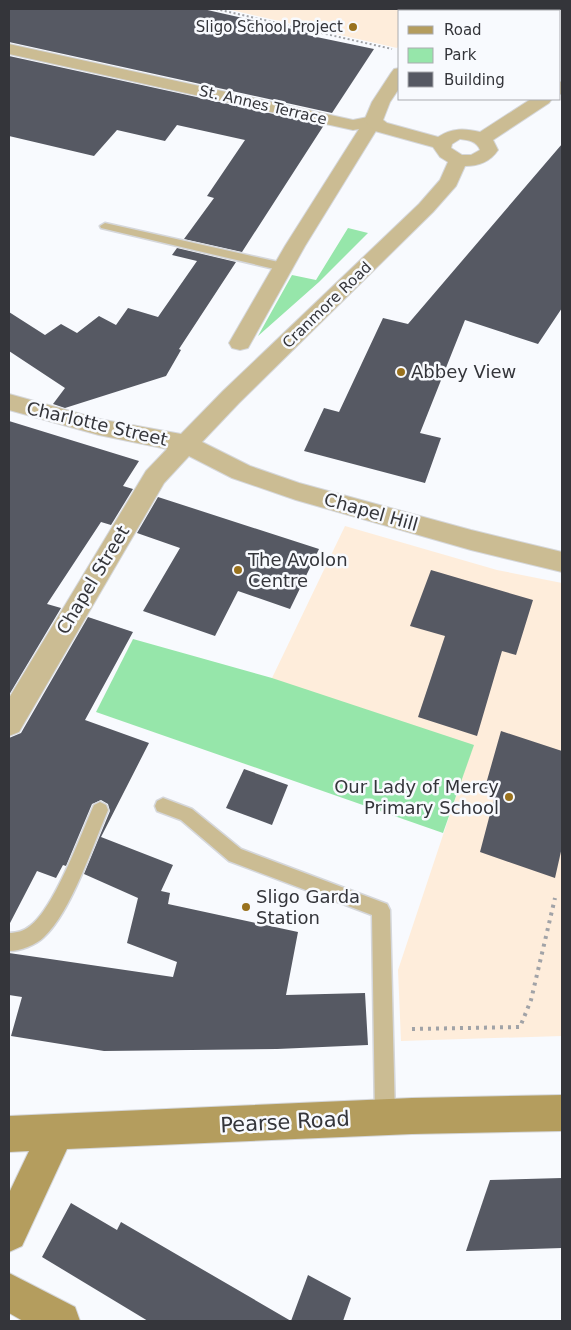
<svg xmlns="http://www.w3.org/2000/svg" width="571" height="1330" font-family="'DejaVu Sans',sans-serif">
<rect width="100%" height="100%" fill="#f8fafe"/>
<!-- education -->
<g fill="#feeddb">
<polygon points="227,9 421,9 419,11 400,11 400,43 397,48"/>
<polygon points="345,526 497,570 562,583 562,1036 401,1041 398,970 468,760 272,678"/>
</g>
<!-- green -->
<g fill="#96e6aa">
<polygon points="348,228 368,233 319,282 258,336 292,275 316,280"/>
<polygon points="133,639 272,678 474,745 443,833 96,712"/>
</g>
<!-- building -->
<g fill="#565963">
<polygon points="9,9 203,9 309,33 307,35 374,49 332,113 9,42"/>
<polygon points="9,56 324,125 242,252 184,239 214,198 207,196 245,140 177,125 165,141 117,130 94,156 9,136"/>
<polygon points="562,144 562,308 538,344 465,320 420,433 441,438 425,483 304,451 324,408 339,412 383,318 408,324"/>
<polygon points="177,248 236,262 179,349 181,350 166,376 65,408 53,404 65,388 9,351 9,312 45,335 61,324 77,333 99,316 116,325 128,308 158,317 197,261 172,255"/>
<polygon points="9,421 139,461 123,486 133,489 111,525 101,522 47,604 61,608 9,695"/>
<polygon points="158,497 319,549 290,609 238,591 215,636 143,611 180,548 137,533"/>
<polygon points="431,570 533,600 516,655 502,651 477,736 418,717 445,636 410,626"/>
<polygon points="88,617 133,632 85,720 149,743 101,837 173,865 161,891 170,893 168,904 298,932 286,995 365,993 368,1045 277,1049 104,1051 11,1036 22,997 9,995 9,953 173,977 177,962 127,943 138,898 84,874 110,811 108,804 101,800 92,804 66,866 63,865 56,878 37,871 9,925 9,738 21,733"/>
<polygon points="501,731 562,751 562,847 555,878 480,852 495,795 484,791"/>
<polygon points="244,769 288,785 272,825 226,808"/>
<polygon points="562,1178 562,1248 466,1251 490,1180"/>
<polygon points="71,1203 117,1230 121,1222 291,1321 308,1275 351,1298 343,1321 148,1321 42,1257"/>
</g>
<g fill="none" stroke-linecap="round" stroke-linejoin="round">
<!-- service casing -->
<g stroke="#d5d7db" stroke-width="3">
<g id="service">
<polygon points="105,223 283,263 289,267 283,271 101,228 100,226"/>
<polygon points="163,798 192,809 241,849 387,904 390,910 395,1117 392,1124 385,1127 378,1124 375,1117 372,915 229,861 181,820 157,811 155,806 157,801"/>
<path d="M100 802 106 805 108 810C93 845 71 912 44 937 36 945 20 951 9 951V933C16 933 24 931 30 926 54 909 81 834 94 805Z"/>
</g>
</g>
<!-- minor casing -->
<g stroke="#d5d7db" stroke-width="2">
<polygon id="minor" points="9,44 353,120 373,116 379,117 382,121 305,246 248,348 240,350 232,348 229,343 285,246 359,129 353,130 9,54"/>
</g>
<!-- tertiary casing -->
<g stroke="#d5d7db" stroke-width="2">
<g id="tertiary">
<polygon points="431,9 447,9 446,11 430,11"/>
<path d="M400 68V87L390 102 383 120 387 123 438 137C452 128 464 128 480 132L531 99H552L549 103 493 140 498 150C490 162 479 166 465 166L456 186 433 212 239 403 202 442 250 466 299 483 471 530 562 552V572L471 550 296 500 232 478 189 456 164 483 19 732 9 736V698L146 471 167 449 99 435 9 410V394L99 419 181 434 223 391 419 204 440 180 448 162 440 157 433 147 375 131 364 121 372 102 391 73 394 69ZM460 139C468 140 477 141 480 150L471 155H462L451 148 452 144Z"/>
<rect x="560" y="82" width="2" height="12"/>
</g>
</g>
<!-- secondary casing -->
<g stroke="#d5d7db" stroke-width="2">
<g id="secondary">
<polygon points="562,1095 562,1131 412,1134 67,1149 22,1246 9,1252 9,1193 29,1151 9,1152 9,1116 412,1098"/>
<polygon points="9,1273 75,1307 80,1321 23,1321 9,1313"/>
</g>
</g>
<!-- path-far1 -->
<polyline stroke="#a1a3a7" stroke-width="2" stroke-dasharray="2 2.5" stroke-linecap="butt" points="216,9 392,49"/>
<!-- path -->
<polyline stroke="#a1a3a7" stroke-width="4" stroke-dasharray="3 5" stroke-linecap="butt" points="412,1029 520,1027 531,1000 555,898"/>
<!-- service -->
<use href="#service" fill="#cbbc93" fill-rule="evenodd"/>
<!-- minor -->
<use href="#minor" fill="#cbbc93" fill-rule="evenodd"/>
<!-- tertiary -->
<use href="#tertiary" fill="#cbbc93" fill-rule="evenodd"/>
<!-- secondary -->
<use href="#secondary" fill="#b49d5e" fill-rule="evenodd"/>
</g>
<!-- markers -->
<g fill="#99721e" stroke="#f8fafe" stroke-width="2">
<circle cx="353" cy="27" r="5"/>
<circle cx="401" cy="372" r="5"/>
<circle cx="238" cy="570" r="5"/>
<circle cx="509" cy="797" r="5"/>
<circle cx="246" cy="907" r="5"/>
</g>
<g text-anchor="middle" stroke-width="5" stroke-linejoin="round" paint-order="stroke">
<!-- far-poi labels -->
<g font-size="15" fill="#34353a" stroke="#f8fafe" text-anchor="end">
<text x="343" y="32">Sligo School Project</text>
</g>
<!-- far-street labels -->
<g font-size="15" fill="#34353a" stroke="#f8fafe">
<text transform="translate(263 105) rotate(13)" y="5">St. Annes Terrace</text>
<text transform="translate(327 305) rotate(-44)" y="5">Cranmore Road</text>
</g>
<!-- poi labels -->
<g font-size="18" fill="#34353a" stroke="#f8fafe" text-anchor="start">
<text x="411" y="378">Abbey View</text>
<text x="248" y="566">The Avolon<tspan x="248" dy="21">Centre</tspan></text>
<text x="499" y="793" text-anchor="end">Our Lady of Mercy<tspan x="499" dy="21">Primary School</tspan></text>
<text x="256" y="903">Sligo Garda<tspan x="256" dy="21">Station</tspan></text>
</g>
<!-- street labels -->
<g font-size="18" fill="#34353a" stroke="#f8fafe">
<text transform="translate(97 424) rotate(13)" y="6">Charlotte Street</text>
<text transform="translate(371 512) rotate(16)" y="6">Chapel Hill</text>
<text transform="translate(93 580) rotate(-59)" y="6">Chapel Street</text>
</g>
<!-- near-street labels -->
<g font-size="21" fill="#34353a" stroke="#f8fafe">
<text transform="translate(285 1122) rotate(-3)" y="7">Pearse Road</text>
</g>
</g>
<!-- border -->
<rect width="571" height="1330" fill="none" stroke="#34353a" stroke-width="20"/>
<!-- legend -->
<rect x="398" y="10" width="162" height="90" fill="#f8fafe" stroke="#aaabb0"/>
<rect x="408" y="26" width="25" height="8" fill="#b49d5e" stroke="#aaabb0"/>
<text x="444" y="35" font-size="15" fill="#34353a">Road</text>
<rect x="408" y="48" width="25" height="15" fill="#96e6aa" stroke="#aaabb0"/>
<text x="444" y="60" font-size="15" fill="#34353a">Park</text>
<rect x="408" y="72" width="25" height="15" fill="#565963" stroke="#aaabb0"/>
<text x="444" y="85" font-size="15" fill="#34353a">Building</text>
</svg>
